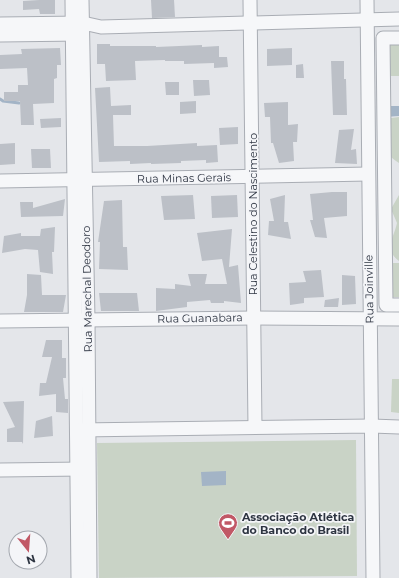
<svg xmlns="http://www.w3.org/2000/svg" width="399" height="578" font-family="Montserrat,sans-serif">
<rect width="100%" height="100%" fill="#e4e6ea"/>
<!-- green -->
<g fill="#c9d3c6">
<rect x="390" y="43" width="9" height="33"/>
<path d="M399 117V163C396 161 393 159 391 157 385 146 388 129 391 118Z"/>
<path d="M399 195V261C383 249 394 238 397 223L391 209Z"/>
<rect x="392" y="263" width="7" height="34"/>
<polygon points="392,379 399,379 399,413 391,412"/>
<polygon points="356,440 357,576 99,578 97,443"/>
</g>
<!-- water -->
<g fill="#a3b4c6">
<polygon points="385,106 399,106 399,116 385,117"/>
<polygon points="226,471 226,485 202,486 201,472"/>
</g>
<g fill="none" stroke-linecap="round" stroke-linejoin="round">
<!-- stream -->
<polyline stroke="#a3b4c6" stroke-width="3" points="0,99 3,101 19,103"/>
</g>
<!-- building -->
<g fill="#bcc0c7">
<polygon points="39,0 55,0 55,14 40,14 39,9 23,10 23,1"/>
<polygon points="151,0 174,0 175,17 152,18"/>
<polygon points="97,44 110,44 110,46 156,46 156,47 202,45 202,47 219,46 219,57 227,57 228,67 214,68 214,63 184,64 184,61 165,61 165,60 135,61 136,80 106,81 105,64 97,64"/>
<polygon points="60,48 61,65 57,65 57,78 54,79 54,103 33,104 34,125 21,125 20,101 4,101 4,92 18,92 18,85 28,85 27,68 0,69 0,55 22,54 21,49"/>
<polygon points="292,48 292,65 267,66 267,49"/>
<polygon points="331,61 344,61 344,79 346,79 347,115 333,115"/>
<polygon points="303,64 304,78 296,78 296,65"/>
<polygon points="193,80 209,80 210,95 194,96"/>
<polygon points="165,82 179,82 179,95 166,95"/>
<polygon points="110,87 111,106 131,105 131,115 113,115 114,146 147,146 197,143 197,146 217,145 218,162 206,163 206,160 181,161 181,163 151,164 151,163 130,164 130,161 99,162 95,88"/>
<polygon points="196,101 196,113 180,114 180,102"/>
<polygon points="288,102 288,125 298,124 297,142 293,142 294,161 279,163 273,143 271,143 270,117 265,117 264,103"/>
<polygon points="61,118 61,127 41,128 40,119"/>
<polygon points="238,127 238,144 220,145 219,128"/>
<polygon points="354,129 351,150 356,149 357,164 335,163 339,130"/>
<polygon points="15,143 15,164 0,165 0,144"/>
<polygon points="31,149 50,149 51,168 32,168"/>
<polygon points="332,192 347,192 347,216 324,218 327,238 315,237 310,220 313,220 310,194"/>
<polygon points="193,195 195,219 164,220 161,196"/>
<polygon points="237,195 238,217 212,218 211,196"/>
<polygon points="285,195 284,222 288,222 291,239 268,235 269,221 274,221 270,199"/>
<polygon points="65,199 63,216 21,217 20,202 33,202 33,208"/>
<polygon points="122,200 123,247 127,247 128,270 99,269 100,242 98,242 104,201"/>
<polygon points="55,227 54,252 52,252 53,274 40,272 38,250 25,249 2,253 4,236 21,233 21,236 40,236 41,229"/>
<polygon points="232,229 229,267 238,265 241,303 224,301 224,303 211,303 210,300 187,302 187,307 156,311 156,288 175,289 175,284 191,286 188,274 207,274 205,284 227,284 222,259 202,261 197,233"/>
<polygon points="321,270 324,297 304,298 304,303 290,305 289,283 306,282 303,271"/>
<polygon points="27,274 41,275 42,295 66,295 63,312 24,312 27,295"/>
<polygon points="342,275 355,276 356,304 342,305"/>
<polygon points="99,293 137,293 139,311 101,311"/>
<polygon points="339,298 338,307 324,307 325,300"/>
<polygon points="46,340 62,340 62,358 66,358 66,378 63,378 65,399 68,399 68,413 56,412 56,394 39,396 40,383 46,383 52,357 42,357"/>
<polygon points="24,401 23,444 22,442 7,442 7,429 15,427 3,402"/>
<polygon points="52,416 53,436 34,438 36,421"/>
</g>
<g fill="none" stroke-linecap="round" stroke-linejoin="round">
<!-- minor casing -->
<g stroke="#a9adb4" stroke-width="15">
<g id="minor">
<polyline points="72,0 78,578"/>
<polyline points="82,0 88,320 90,578"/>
<polyline points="250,0 255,427"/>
<polyline points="367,0 373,578"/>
<polyline points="0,24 83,23 101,27 399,19"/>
<polyline points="0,35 81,34"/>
<polyline points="399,38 383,38 386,305 399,305"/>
<polyline points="0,181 368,174"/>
<polyline points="0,321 254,318 399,319"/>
<polyline points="80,430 372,426 399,427"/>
<polyline points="0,470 84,469"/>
</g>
</g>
<!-- minor -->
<use href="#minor" stroke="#f6f7f9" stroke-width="13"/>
</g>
<!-- icons -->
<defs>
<g id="stadium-pin" transform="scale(1)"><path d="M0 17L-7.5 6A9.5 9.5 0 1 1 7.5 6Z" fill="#c15866" stroke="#f4f5f8"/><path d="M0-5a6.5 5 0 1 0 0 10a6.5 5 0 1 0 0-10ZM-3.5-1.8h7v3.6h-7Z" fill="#fff"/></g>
</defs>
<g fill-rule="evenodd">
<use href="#stadium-pin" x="228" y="523"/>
</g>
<g text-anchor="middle" stroke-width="3.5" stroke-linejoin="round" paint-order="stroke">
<!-- street labels -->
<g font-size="11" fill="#2d3441" stroke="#f4f5f8">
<text transform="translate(184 178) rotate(-1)" y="4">Rua Minas Gerais</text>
<text transform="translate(253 214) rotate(-90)" y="4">Rua Celestino do Nascimento</text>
<text transform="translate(87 289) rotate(-91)" y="4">Rua Marechal Deodoro</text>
<text transform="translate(369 289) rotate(-91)" y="4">Rua Joinville</text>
<text transform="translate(200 318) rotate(-1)" y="4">Rua Guanabara</text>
</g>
<!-- poi labels -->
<g font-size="11" font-weight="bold" fill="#2d3441" stroke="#f4f5f8" text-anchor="start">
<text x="242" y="521">Associação Atlética<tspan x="242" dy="13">do Banco do Brasil</tspan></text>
</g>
</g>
<!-- north arrow -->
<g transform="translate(28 550) rotate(163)"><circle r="19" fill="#f4f5f8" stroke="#a4a8af"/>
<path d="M0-3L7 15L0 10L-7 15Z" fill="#c15866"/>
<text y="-6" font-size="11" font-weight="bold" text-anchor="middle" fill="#2d3441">N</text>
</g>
</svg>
